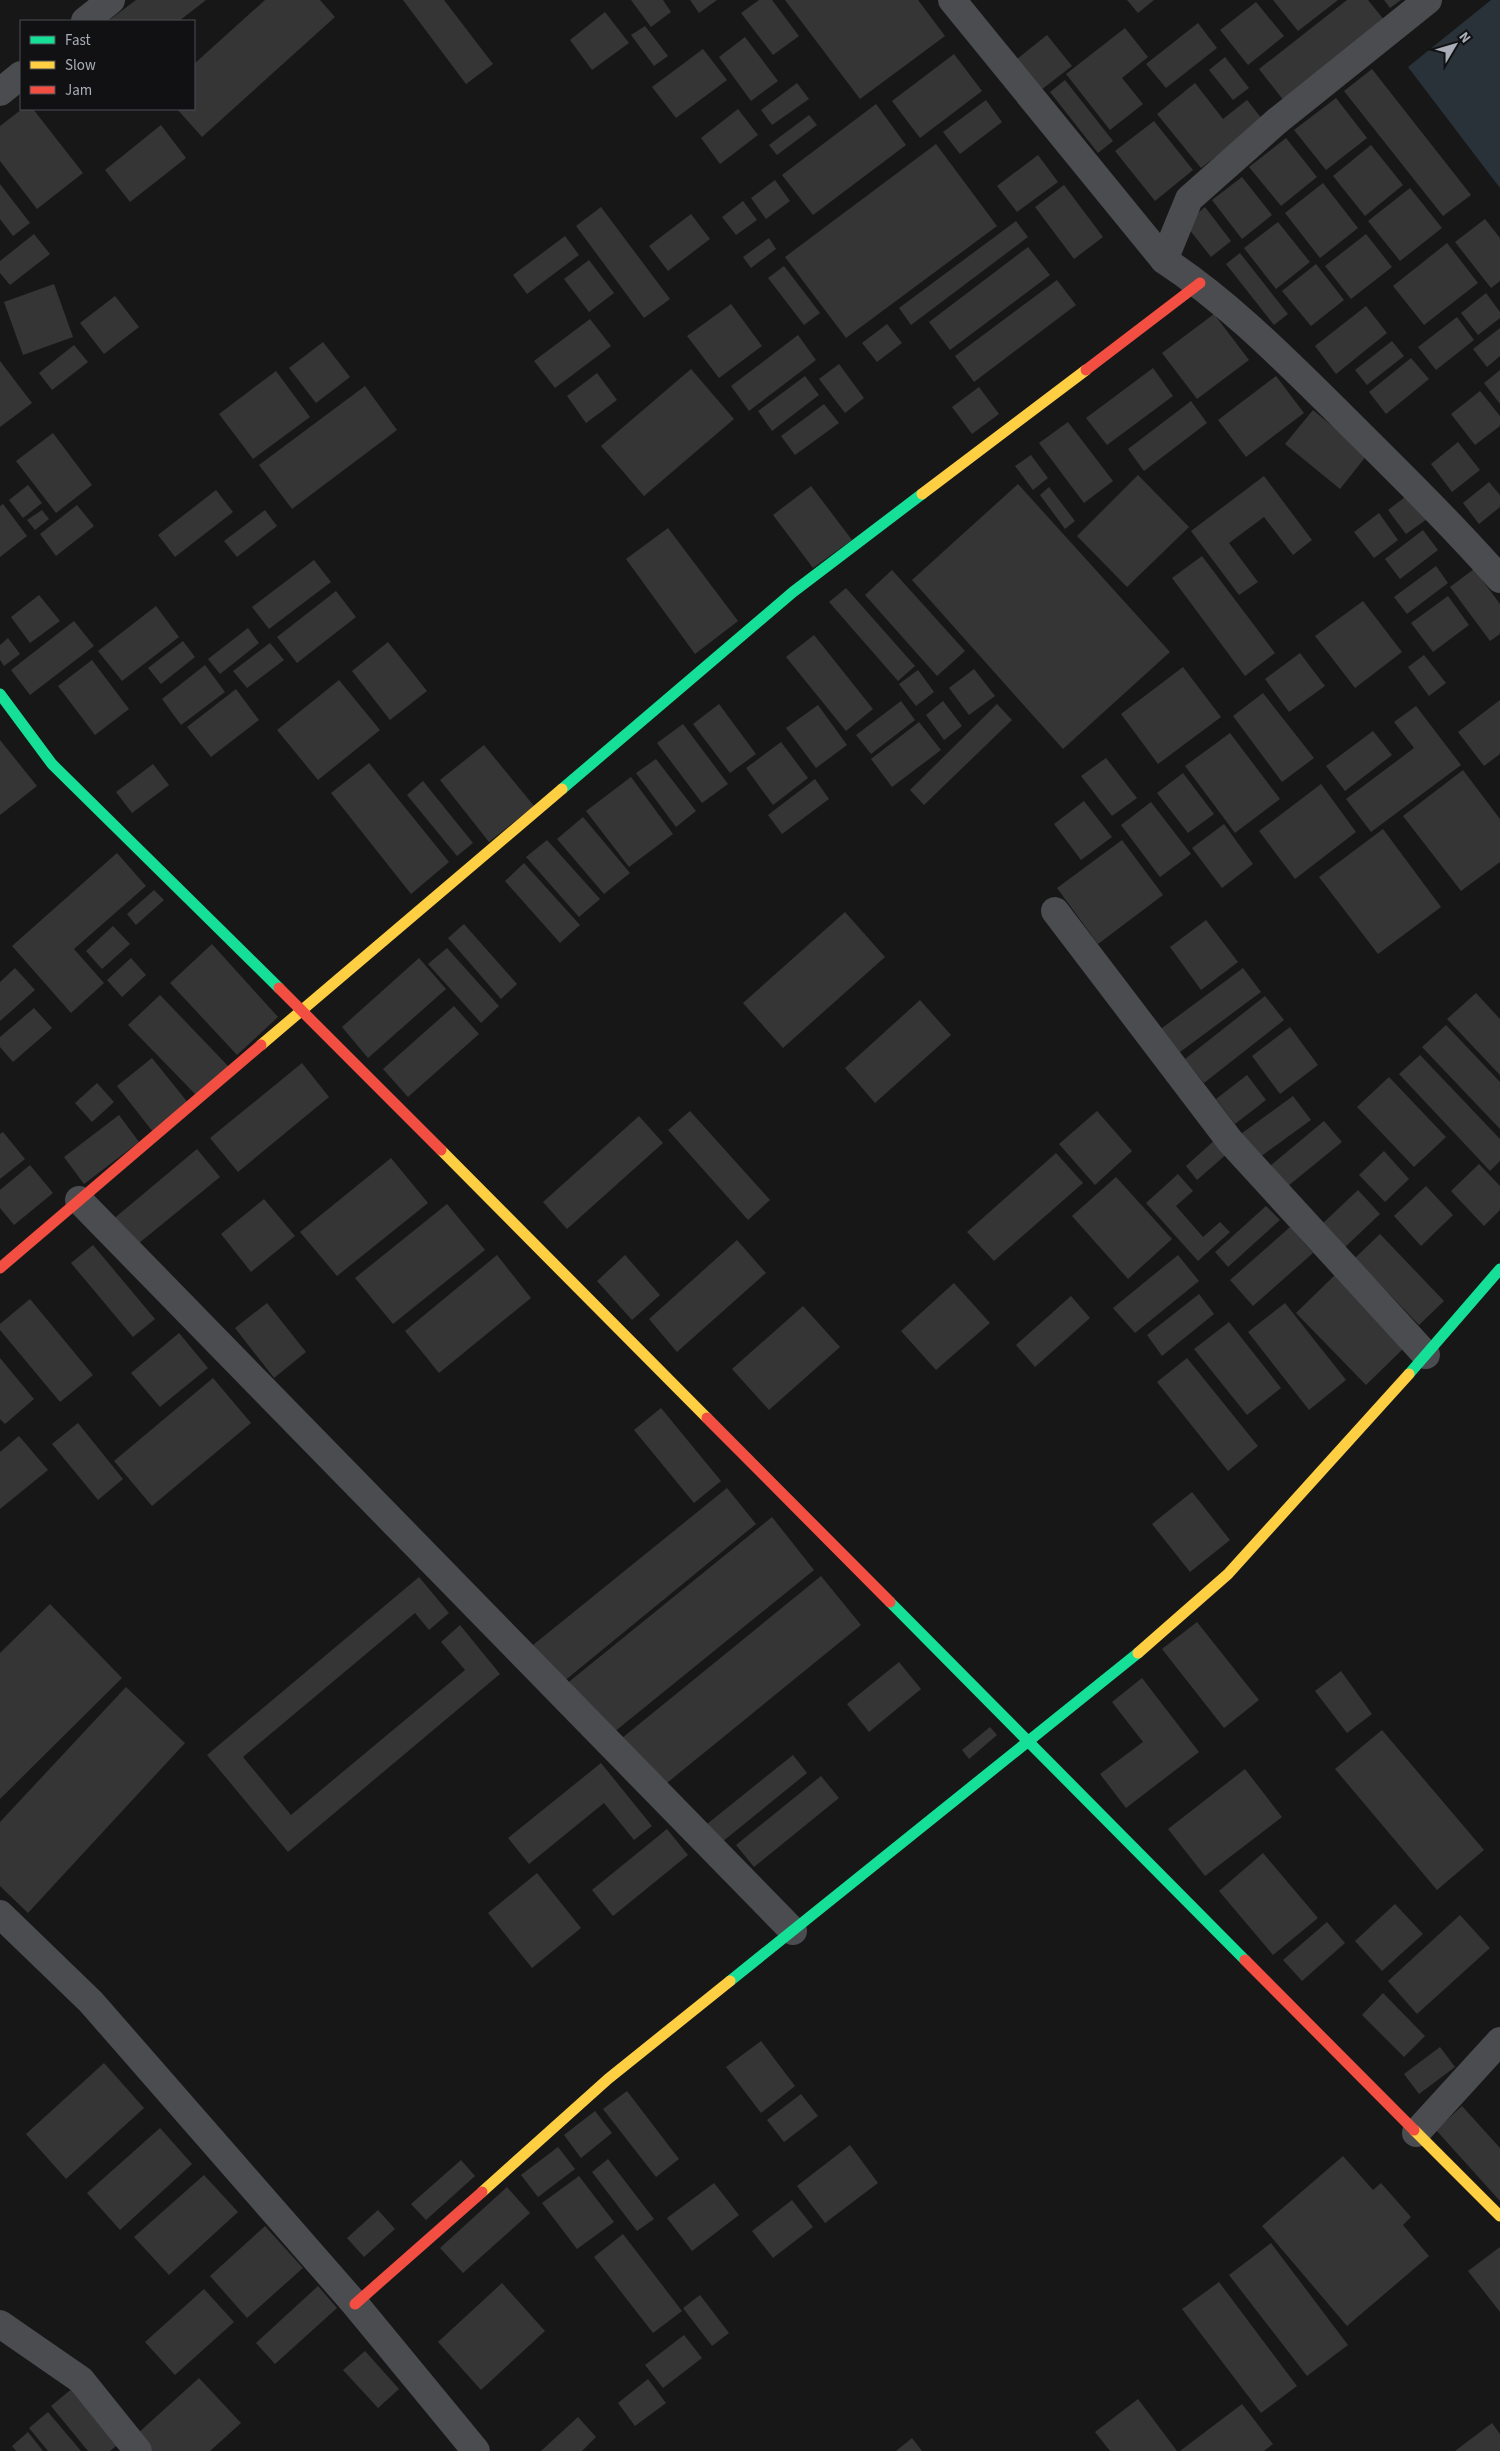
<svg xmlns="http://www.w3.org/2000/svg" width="1500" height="2451" font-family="'Source Sans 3',sans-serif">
<rect width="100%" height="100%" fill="#171717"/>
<!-- water -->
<polygon fill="#2a3239" points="1491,0 1500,0 1500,188 1408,67"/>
<!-- building -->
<g fill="#353536">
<polygon points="136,0 206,0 179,21 108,21"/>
<polygon points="265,0 320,0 335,17 202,137 177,109 194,109 194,64"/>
<polygon points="403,0 444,0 493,64 466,84"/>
<polygon points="631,0 663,0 671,12 651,27"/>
<polygon points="690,0 717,0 699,13"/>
<polygon points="759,0 772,0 799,36 773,55 741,13"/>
<polygon points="785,0 918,0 945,36 860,99"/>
<polygon points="1127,0 1154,0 1138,13"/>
<polygon points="1273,0 1338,0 1298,31"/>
<polygon points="1347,0 1368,0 1385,21 1284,101 1259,69"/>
<polygon points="1384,0 1401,0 1390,8"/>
<polygon points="1256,2 1284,36 1248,65 1220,30"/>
<polygon points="605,12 629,43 592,70 570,40"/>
<polygon points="1198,23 1217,48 1166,88 1146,64"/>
<polygon points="645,26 668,56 654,66 631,35"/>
<polygon points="1125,28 1148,57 1122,78 1143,104 1110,130 1066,74"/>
<polygon points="1047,35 1072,66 1041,90 1017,59"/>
<polygon points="745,37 778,81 751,101 719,57"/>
<polygon points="703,49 727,80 676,118 652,87"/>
<polygon points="954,54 982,91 920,138 892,101"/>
<polygon points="1225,57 1249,88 1233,100 1209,70"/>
<polygon points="1372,69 1471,195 1443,216 1344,91"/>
<polygon points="1065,80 1113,141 1098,153 1050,92"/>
<polygon points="797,83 809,99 772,125 761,110"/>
<polygon points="1195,83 1223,119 1247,100 1263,120 1201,168 1157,114"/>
<polygon points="1336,98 1367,138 1326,170 1294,130"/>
<polygon points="986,100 1002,122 960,154 943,132"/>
<polygon points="876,104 906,145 813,215 782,175"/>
<polygon points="22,109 33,109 83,173 37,209 0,161 0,126"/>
<polygon points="738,109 758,135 720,164 701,138"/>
<polygon points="809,115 817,125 777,155 769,145"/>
<polygon points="1154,121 1193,170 1155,201 1115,151"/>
<polygon points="161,125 186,158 130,202 105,170"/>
<polygon points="1286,138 1317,177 1281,206 1249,167"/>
<polygon points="936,144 997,226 846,338 785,257"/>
<polygon points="1371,145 1403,185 1365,216 1333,176"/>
<polygon points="1038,155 1058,182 1017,212 997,186"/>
<polygon points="1242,177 1272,215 1242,239 1212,200"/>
<polygon points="775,180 790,201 766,219 751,198"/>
<polygon points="1323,183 1358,228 1320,258 1285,213"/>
<polygon points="0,184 30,223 13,236 0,219"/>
<polygon points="1064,185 1103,237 1074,259 1035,207"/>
<polygon points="1410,188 1442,228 1400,261 1368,221"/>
<polygon points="743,201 757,220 736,235 722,217"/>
<polygon points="601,207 670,299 644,318 576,226"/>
<polygon points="1205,207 1231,241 1211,257 1185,224"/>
<polygon points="691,214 710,239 668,271 649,246"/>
<polygon points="1485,219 1500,238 1500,281 1491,288 1455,242"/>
<polygon points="1016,221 1028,237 911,325 899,308"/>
<polygon points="1278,222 1310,262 1276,289 1244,248"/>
<polygon points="34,234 50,254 10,285 0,273 0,261"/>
<polygon points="1366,234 1392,267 1351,299 1325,266"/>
<polygon points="565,236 579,255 527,294 513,275"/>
<polygon points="769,238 776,249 751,268 743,257"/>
<polygon points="1447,243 1478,283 1424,325 1393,286"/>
<polygon points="1028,247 1050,275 950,350 929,322"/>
<polygon points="1240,253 1288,314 1274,325 1226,264"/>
<polygon points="589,260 614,293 589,312 564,279"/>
<polygon points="1316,264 1344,300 1311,326 1282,291"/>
<polygon points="784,266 820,313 804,325 768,278"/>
<polygon points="1057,280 1076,305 974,382 955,356"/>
<polygon points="54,284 73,337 23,355 4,302"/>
<polygon points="1486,293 1500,312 1500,318 1478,335 1461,313"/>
<polygon points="115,296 139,327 104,354 80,323"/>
<polygon points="731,304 762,346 719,378 687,336"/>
<polygon points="1366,306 1387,333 1336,374 1315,346"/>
<polygon points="1214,314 1249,360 1197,399 1162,353"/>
<polygon points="1457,317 1474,340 1436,370 1418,347"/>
<polygon points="590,319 611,346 555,388 534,361"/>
<polygon points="887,324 902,343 877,362 862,343"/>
<polygon points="1500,328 1500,356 1487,367 1473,349"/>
<polygon points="798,335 816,360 749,411 731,386"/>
<polygon points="1392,341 1404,356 1367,385 1355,370"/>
<polygon points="323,342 350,377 316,403 289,368"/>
<polygon points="74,345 88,362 52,390 39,373"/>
<polygon points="1411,358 1429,379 1386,414 1369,392"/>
<polygon points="0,361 32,403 0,427"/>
<polygon points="839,364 864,398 845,413 819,379"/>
<polygon points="1153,368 1173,396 1107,445 1086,418"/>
<polygon points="691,369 734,419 644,496 601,446"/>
<polygon points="1500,370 1500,404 1484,383"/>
<polygon points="276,371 310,417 253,459 219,414"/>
<polygon points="597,373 617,400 586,423 567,396"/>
<polygon points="805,376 819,395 772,431 758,411"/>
<polygon points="1276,376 1304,413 1246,457 1218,420"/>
<polygon points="365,386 397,430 292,509 259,465"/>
<polygon points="979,387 999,414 972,434 952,407"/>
<polygon points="1480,391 1500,416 1500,426 1475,445 1451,414"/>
<polygon points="1191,401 1207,423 1144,471 1128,449"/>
<polygon points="824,404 839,423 795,455 781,436"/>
<polygon points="1313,410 1367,455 1340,489 1285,444"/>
<polygon points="1068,422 1113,481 1084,503 1039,443"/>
<polygon points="53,433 92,485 56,513 16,461"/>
<polygon points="1458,442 1480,470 1452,492 1431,464"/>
<polygon points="1031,455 1048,478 1033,490 1015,466"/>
<polygon points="1138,475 1189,527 1127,587 1077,536"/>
<polygon points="1264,476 1312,540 1293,555 1264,517 1229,543 1258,582 1239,595 1191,531"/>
<polygon points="1489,482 1500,495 1500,507 1479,524 1463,503"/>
<polygon points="1018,484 1170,652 1063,749 912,580"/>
<polygon points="28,485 42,503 23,518 9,500"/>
<polygon points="811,486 852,540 813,568 773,515"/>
<polygon points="1049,487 1075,521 1065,529 1040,495"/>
<polygon points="216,490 233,512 175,557 158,535"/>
<polygon points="1409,494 1427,519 1406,534 1388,510"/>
<polygon points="3,504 27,536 0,557 0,506"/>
<polygon points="77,505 94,526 56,556 40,534"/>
<polygon points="42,510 49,519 35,530 27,520"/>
<polygon points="265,510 277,526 237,557 224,541"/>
<polygon points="1379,513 1398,540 1374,558 1354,532"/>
<polygon points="668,528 738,621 695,654 626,559"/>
<polygon points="1423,530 1438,550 1400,579 1385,559"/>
<polygon points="1202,556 1275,653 1245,676 1172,578"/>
<polygon points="314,560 331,582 269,629 252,607"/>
<polygon points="1436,566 1448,583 1407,614 1394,597"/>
<polygon points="1474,569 1500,604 1500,634 1490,641 1450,587"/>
<polygon points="892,570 965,651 937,676 865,595"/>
<polygon points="846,588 915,666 898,681 829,602"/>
<polygon points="336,591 356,617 297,663 277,637"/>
<polygon points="39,595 60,621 30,643 11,617"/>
<polygon points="1448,596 1469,625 1433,652 1411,623"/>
<polygon points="1363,601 1402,652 1355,688 1315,636"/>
<polygon points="156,606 179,637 122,681 98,651"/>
<polygon points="74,621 94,646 30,695 11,670"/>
<polygon points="248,628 259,643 220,674 208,659"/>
<polygon points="814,635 873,709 846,731 786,657"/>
<polygon points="8,638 20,654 4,666 0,660 0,645"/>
<polygon points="183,641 195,657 161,684 148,668"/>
<polygon points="388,642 427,691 390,720 352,671"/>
<polygon points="270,643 284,660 247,688 233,671"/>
<polygon points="1300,653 1325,686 1289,712 1265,679"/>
<polygon points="1424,655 1446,683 1429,696 1408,667"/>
<polygon points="92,660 129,709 95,735 58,686"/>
<polygon points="205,665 225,692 181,725 162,699"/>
<polygon points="1183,667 1221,717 1158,764 1121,714"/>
<polygon points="974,669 995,696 969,715 949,688"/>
<polygon points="918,670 934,692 916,706 899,684"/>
<polygon points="339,680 380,730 318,780 277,730"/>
<polygon points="236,689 259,720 211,757 187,727"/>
<polygon points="1263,693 1314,758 1282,782 1233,716"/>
<polygon points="1500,700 1500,754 1484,766 1458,732"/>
<polygon points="901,701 915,720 871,754 856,735"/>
<polygon points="943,701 962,726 944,740 926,715"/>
<polygon points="719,704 756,754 730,773 693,724"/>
<polygon points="997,704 1012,720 924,805 910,790"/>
<polygon points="818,705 847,745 816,768 786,728"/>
<polygon points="1416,706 1461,765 1371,832 1346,799 1414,748 1394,722"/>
<polygon points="919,722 941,750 892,787 871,759"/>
<polygon points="683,724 728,784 702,803 657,743"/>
<polygon points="1373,731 1392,755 1345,791 1326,766"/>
<polygon points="1230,733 1280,799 1235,833 1185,766"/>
<polygon points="0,740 37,786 0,815"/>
<polygon points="781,742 808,778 773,805 746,768"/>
<polygon points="484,745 534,806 489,842 440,780"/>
<polygon points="1106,758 1137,798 1112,816 1081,776"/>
<polygon points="656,759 696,811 676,827 636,773"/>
<polygon points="369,763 449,862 411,894 331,793"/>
<polygon points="153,764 169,785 132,813 116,792"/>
<polygon points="1463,770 1500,819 1500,862 1461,891 1403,816"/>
<polygon points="1183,773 1214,814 1188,833 1157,793"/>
<polygon points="631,777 673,834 629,867 586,811"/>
<polygon points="815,779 829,799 782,834 768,815"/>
<polygon points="423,781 473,843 457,856 407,795"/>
<polygon points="1321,784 1356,832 1295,879 1259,831"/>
<polygon points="1084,801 1112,837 1081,860 1054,824"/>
<polygon points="1151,802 1191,854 1160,877 1121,825"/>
<polygon points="583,817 630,873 604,894 557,839"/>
<polygon points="1224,824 1253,864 1222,888 1192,848"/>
<polygon points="1383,829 1441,907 1378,954 1319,877"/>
<polygon points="547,840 600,899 579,917 526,857"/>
<polygon points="1122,840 1163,895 1098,944 1057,888"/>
<polygon points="117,853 146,886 74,949 104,983 71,1013 12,946"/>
<polygon points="524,863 580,925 560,943 505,881"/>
<polygon points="154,890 164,900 136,925 127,914"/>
<polygon points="845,912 885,957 783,1048 743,1003"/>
<polygon points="1206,920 1238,962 1201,990 1170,947"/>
<polygon points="464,924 517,984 501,999 448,938"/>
<polygon points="113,926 130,944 102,969 86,951"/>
<polygon points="212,944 278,1017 237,1055 170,983"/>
<polygon points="447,948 499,1006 481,1023 428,964"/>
<polygon points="131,958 146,975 122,997 107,980"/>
<polygon points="419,958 446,989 368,1058 342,1027"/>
<polygon points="15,968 35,990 0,1021 0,982"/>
<polygon points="1243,968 1261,992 1176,1055 1158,1031"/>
<polygon points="1476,993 1500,1019 1500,1075 1447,1019"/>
<polygon points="160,995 229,1067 198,1097 128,1025"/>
<polygon points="1265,996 1284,1020 1204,1083 1185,1059"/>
<polygon points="920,1000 951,1035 875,1103 845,1068"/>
<polygon points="454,1006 479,1034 408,1097 383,1069"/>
<polygon points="34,1008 52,1028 13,1062 0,1047 0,1037"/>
<polygon points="1446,1025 1500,1082 1500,1129 1422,1047"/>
<polygon points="1290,1027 1318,1065 1280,1094 1252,1056"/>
<polygon points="1420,1055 1500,1139 1500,1161 1490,1171 1399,1074"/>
<polygon points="152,1058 189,1104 153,1132 117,1086"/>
<polygon points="302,1063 329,1097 238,1172 210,1138"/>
<polygon points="1247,1075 1266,1100 1235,1124 1216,1099"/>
<polygon points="1389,1077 1446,1137 1414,1167 1357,1107"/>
<polygon points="97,1083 114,1102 92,1122 75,1103"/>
<polygon points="1293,1096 1311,1120 1256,1160 1238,1136"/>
<polygon points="690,1111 770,1200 748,1220 668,1130"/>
<polygon points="1097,1111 1132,1151 1095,1185 1059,1144"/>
<polygon points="119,1115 139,1142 84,1184 64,1157"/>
<polygon points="639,1116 663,1143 567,1229 543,1202"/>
<polygon points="1324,1121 1342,1142 1288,1186 1270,1166"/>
<polygon points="3,1132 25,1159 0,1179 0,1134"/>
<polygon points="1217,1138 1229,1152 1197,1180 1186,1166"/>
<polygon points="197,1149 220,1177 133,1248 111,1221"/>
<polygon points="1384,1151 1409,1179 1385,1202 1359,1175"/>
<polygon points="1056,1153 1083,1183 994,1261 967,1232"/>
<polygon points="391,1158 428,1203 337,1276 300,1232"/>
<polygon points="1479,1164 1500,1186 1500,1210 1484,1226 1451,1191"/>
<polygon points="30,1165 53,1193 14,1225 0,1208 0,1190"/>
<polygon points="1178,1174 1193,1191 1176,1206 1203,1237 1220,1222 1230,1232 1198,1261 1146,1203"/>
<polygon points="1116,1177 1172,1239 1128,1279 1072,1216"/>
<polygon points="1426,1186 1453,1215 1421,1246 1394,1216"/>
<polygon points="1358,1190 1380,1214 1343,1249 1320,1226"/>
<polygon points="264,1199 295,1236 251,1272 221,1234"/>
<polygon points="447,1204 485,1250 393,1324 355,1278"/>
<polygon points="1266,1206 1280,1220 1228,1267 1215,1252"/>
<polygon points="1290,1227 1313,1253 1253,1306 1230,1280"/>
<polygon points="1380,1234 1444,1301 1419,1325 1355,1258"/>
<polygon points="737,1240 766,1273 677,1352 649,1319"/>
<polygon points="93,1245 155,1319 133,1337 71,1263"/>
<polygon points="497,1255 531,1298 439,1373 405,1331"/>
<polygon points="625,1255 660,1295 632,1320 597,1281"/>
<polygon points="1178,1255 1199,1281 1135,1333 1113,1308"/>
<polygon points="1336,1274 1406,1346 1366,1385 1296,1313"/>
<polygon points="954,1283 990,1323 936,1370 901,1331"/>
<polygon points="1199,1294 1214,1314 1162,1356 1147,1335"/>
<polygon points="1071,1296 1090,1318 1035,1367 1016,1345"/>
<polygon points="30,1299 93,1375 60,1402 0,1330 0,1324"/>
<polygon points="267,1303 306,1352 274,1378 235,1328"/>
<polygon points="1285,1303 1346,1380 1309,1410 1248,1332"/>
<polygon points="803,1306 840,1347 769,1410 732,1369"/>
<polygon points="1229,1322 1281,1388 1247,1415 1194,1349"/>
<polygon points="179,1333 208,1368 160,1407 131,1373"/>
<polygon points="0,1358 34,1399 5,1424 0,1419"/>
<polygon points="1187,1358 1258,1446 1228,1471 1157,1382"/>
<polygon points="213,1378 251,1423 152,1506 114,1461"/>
<polygon points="661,1408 721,1481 694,1503 634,1430"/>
<polygon points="78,1423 123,1479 98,1500 52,1444"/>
<polygon points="19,1436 48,1470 0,1509 0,1452"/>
<polygon points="727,1488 756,1524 563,1682 533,1645"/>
<polygon points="1192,1492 1230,1540 1190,1572 1152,1524"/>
<polygon points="772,1517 814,1570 608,1737 565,1685"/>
<polygon points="821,1576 861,1625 662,1787 622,1738"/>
<polygon points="419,1577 449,1613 429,1630 415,1613 243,1757 291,1815 465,1670 441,1642 460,1625 500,1674 288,1852 207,1755"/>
<polygon points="50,1604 122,1678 0,1799 0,1653"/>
<polygon points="1197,1622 1259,1700 1224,1728 1162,1649"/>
<polygon points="899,1662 921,1689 869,1732 847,1704"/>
<polygon points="1341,1671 1372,1714 1347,1733 1315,1691"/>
<polygon points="1142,1678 1199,1752 1126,1808 1100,1774 1143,1742 1112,1702"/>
<polygon points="126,1687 185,1743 28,1913 0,1886 0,1822"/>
<polygon points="990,1727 997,1735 969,1759 962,1750"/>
<polygon points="1382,1730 1484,1850 1437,1890 1335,1769"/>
<polygon points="793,1755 807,1773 722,1842 707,1824"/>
<polygon points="601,1763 652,1826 634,1840 604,1803 529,1864 508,1838"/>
<polygon points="1245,1769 1282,1817 1205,1876 1168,1829"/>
<polygon points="821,1776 839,1798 754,1867 736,1845"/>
<polygon points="667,1829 688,1855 613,1916 592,1890"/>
<polygon points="1263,1853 1318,1918 1273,1955 1219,1891"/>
<polygon points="537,1873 581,1928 532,1968 488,1913"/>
<polygon points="1395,1904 1423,1934 1382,1971 1355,1941"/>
<polygon points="1460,1915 1490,1948 1417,2014 1388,1981"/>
<polygon points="1327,1922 1345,1943 1302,1981 1283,1960"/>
<polygon points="1383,1993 1425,2036 1404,2057 1362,2015"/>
<polygon points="761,2041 795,2086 761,2113 726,2067"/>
<polygon points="1440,2047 1455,2067 1419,2094 1404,2074"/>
<polygon points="104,2063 144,2108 66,2179 26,2134"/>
<polygon points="627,2091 679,2159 656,2177 603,2109"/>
<polygon points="801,2094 818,2116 784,2142 767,2120"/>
<polygon points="1462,2106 1500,2148 1500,2201 1436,2130"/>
<polygon points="595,2111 612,2133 581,2158 564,2135"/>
<polygon points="160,2128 192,2164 120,2230 87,2193"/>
<polygon points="850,2145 878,2183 825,2223 797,2186"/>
<polygon points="558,2147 575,2169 538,2197 521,2175"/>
<polygon points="1343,2156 1373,2190 1381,2183 1411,2217 1403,2225 1429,2256 1347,2326 1262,2226"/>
<polygon points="608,2159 654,2219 637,2231 592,2172"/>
<polygon points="461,2160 475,2176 426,2220 411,2204"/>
<polygon points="204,2175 238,2212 169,2275 134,2237"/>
<polygon points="579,2176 614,2222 577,2249 542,2203"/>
<polygon points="714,2183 739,2215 692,2251 667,2218"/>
<polygon points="507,2187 530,2213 463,2273 440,2248"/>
<polygon points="792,2200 813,2227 773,2258 752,2231"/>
<polygon points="378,2210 395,2229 364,2257 347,2238"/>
<polygon points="265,2226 303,2268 247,2318 210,2276"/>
<polygon points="623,2234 682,2311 653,2333 594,2257"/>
<polygon points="1271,2243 1348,2345 1307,2376 1229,2275"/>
<polygon points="1500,2247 1500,2312 1468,2271"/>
<polygon points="1219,2282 1297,2386 1261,2413 1182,2309"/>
<polygon points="502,2283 545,2331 481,2390 438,2342"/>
<polygon points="318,2286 337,2308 275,2364 256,2343"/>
<polygon points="204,2289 234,2322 175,2375 145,2342"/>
<polygon points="700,2295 729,2333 712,2346 683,2308"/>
<polygon points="684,2335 702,2358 663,2388 645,2365"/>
<polygon points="365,2351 399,2389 378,2408 343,2370"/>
<polygon points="199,2378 241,2423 210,2451 152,2451 137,2434"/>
<polygon points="648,2379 666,2403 635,2426 618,2403"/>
<polygon points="74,2387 121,2442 110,2451 88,2451 51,2406"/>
<polygon points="1138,2399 1177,2451 1110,2451 1095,2432"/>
<polygon points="1242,2404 1273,2444 1264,2451 1180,2451"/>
<polygon points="48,2412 81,2451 48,2451 29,2428"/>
<polygon points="578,2417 596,2437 582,2451 541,2451"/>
<polygon points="1492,2423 1500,2434 1500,2451 1455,2451"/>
<polygon points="28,2432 43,2451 16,2451 12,2446"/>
<polygon points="912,2438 922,2451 896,2451"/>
</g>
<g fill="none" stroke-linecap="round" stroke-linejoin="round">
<!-- street -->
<g stroke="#4b4c50" stroke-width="28">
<polyline points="952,0 1164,260 1189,199 1277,121 1428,0"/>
<polyline points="85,21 111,0"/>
<polyline points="0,92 21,75"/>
<path d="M1164 260C1228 302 1282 357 1337 411 1392 466 1448 520 1500 579"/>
<polyline points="1055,911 1230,1141 1426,1355"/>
<polyline points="79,1200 793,1931"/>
<polyline points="0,1914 91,2002 355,2304 476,2451"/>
<polyline points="1416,2133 1500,2041"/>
<polyline points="0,2324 81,2380 138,2451"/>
</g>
<!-- fast -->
<g stroke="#16e098" stroke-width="11">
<polyline points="0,694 52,764 279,988"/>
<polyline points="562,789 793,592 922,494"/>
<polyline points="1409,1374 1500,1269"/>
<polyline points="890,1602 1245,1960"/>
<polyline points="730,1981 1138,1653"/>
</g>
<!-- slow -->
<g stroke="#ffcf43" stroke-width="11">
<polyline points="922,494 1086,370"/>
<polyline points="261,1045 562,789"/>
<polyline points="441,1150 707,1418"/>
<polyline points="1138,1653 1228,1574 1409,1374"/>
<polyline points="1414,2130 1500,2216"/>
<polyline points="482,2192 608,2079 730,1981"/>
</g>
<!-- jam -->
<g stroke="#f24e42" stroke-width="11">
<polyline points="1086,370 1200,283"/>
<polyline points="279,988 441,1150"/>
<polyline points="0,1268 261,1045"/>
<polyline points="707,1418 890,1602"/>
<polyline points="1245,1960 1414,2130"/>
<polyline points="355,2304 482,2192"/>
</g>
</g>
<!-- legend -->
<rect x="20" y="20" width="175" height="90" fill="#111113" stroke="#4d4f55"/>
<rect x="30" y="36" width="25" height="8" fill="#16e098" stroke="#4d4f55"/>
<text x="65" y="45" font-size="15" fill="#a8adb8">Fast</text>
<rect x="30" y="61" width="25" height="8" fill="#ffcf43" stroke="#4d4f55"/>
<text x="65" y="70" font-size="15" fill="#a8adb8">Slow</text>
<rect x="30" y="86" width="25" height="8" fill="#f24e42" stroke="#4d4f55"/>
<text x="65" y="95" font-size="15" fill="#a8adb8">Jam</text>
<!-- north arrow -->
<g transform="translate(1455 45) rotate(52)" stroke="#111113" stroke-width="4" paint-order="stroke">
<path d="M0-4L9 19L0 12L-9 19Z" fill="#a8adb8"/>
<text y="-8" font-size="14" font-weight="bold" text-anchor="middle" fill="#a8adb8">N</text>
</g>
</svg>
